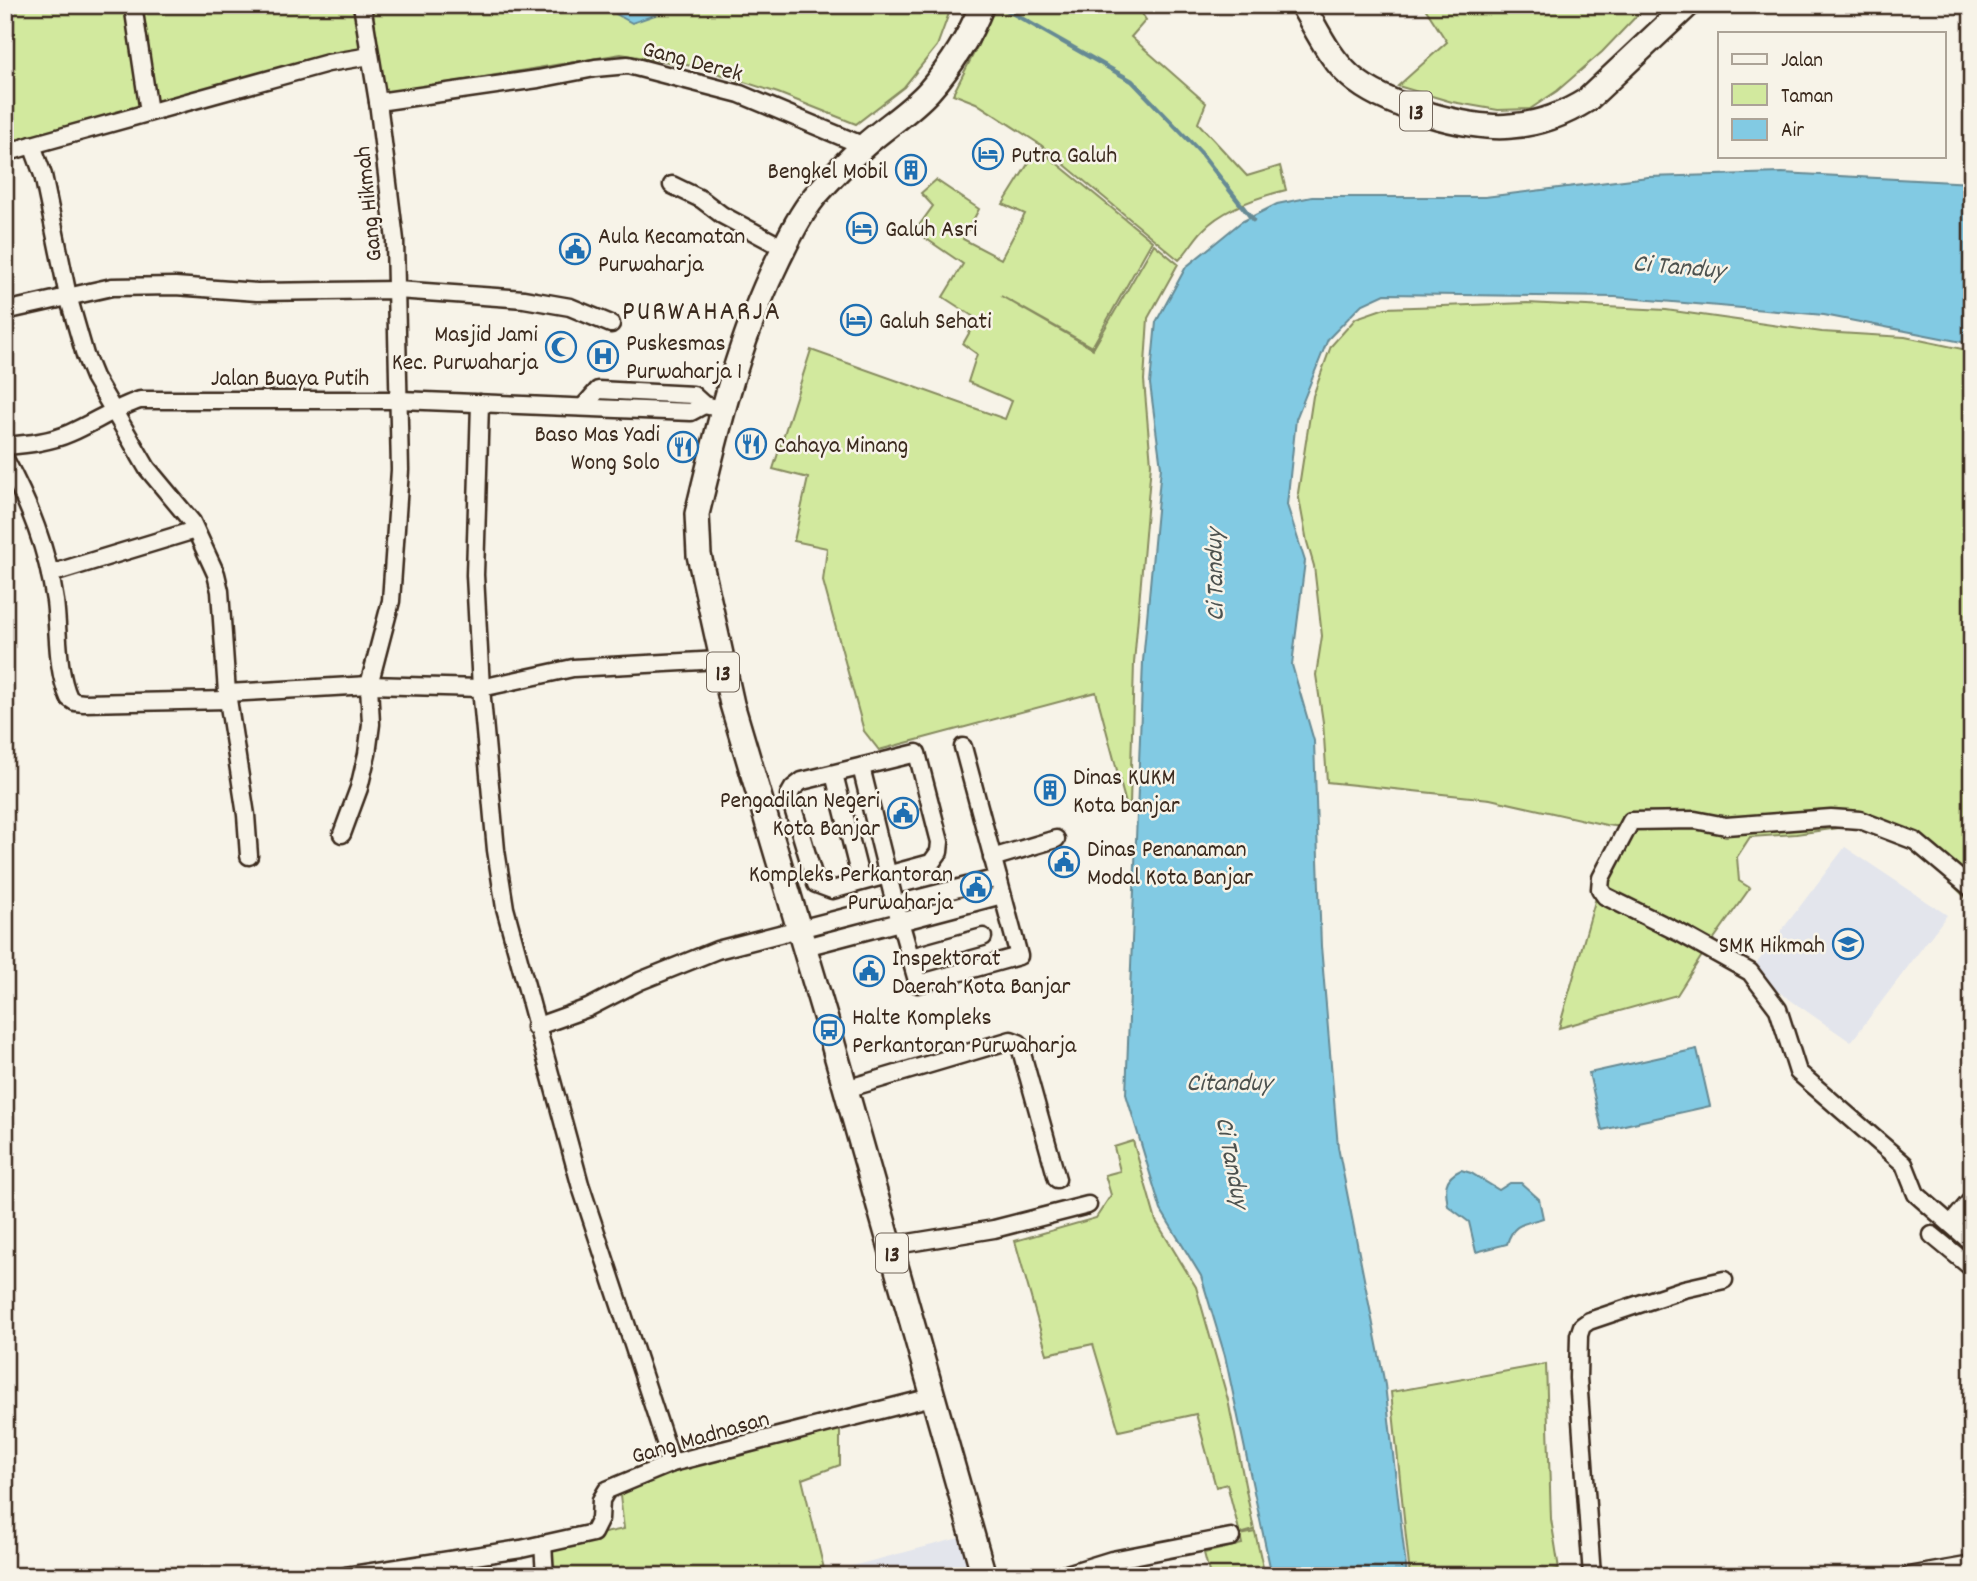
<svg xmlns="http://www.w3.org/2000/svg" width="1977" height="1581" font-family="Dekko,sans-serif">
<rect width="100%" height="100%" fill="#f7f3e8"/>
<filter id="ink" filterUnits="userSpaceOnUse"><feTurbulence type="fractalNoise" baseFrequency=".0143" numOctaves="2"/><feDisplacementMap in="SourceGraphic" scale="14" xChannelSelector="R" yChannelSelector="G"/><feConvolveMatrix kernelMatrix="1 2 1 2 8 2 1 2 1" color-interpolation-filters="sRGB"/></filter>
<g filter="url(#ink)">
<!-- built -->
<g fill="#e3e5ec">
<polygon points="1845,847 1947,915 1851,1042 1750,972"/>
<polygon points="959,1538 971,1576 814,1576"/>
</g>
<!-- green -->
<g fill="#d2e99e" stroke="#868a5e" stroke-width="2">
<path d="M5 5H952L937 46 904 87 856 124 778 93 698 67 621 54 383 94 377 50C250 69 129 113 5 147Z"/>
<path d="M993 5H1136L1146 20 1131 37 1206 103 1198 123 1247 176 1280 166 1286 190C1258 197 1223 209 1203 230 1194 239 1188 251 1179 260L1041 145 976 103 953 94 978 45Z"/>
<polygon points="1423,5 1647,5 1602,52 1557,91 1530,109 1498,110 1452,102 1398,86 1447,42"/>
<polygon points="1038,148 1152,241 1092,347 1001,296 1093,349 1154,244 1178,264 1148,318 1144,380 1151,464 1134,663 1130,804 1126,804 1096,692 879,750 864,731 823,581 827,548 794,541 808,478 773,469 811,350 1005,419 1012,401 968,382 977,354 963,344 977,319 943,297 963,264 915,231 933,206 921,193 936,180 979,209 963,239 1001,259 1025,214 1003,204"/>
<polygon points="1527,303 1666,310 1822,332 1905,337 1972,351 1972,889 1967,899 1905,838 1846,827 1796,834 1750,837 1737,857 1739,881 1750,888 1703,954 1677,995 1559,1028 1597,894 1632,828 1606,825 1490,799 1327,782 1323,722 1316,675 1322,636 1314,566 1307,542 1298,493 1313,396 1331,346 1356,318 1385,308"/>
<polygon points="1133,1141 1156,1221 1196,1287 1228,1400 1254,1530 1240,1534 1227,1484 1216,1487 1196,1414 1119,1431 1093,1344 1047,1354 1015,1241 1096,1218 1111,1195 1105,1175 1120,1171 1114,1147"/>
<polygon points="1546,1364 1551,1519 1559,1569 1512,1576 1410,1576 1391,1392"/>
<polygon points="840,1428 840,1465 802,1479 825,1573 818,1576 552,1576 551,1544 624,1529 618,1479"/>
<polygon points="1255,1532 1265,1576 1210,1576 1204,1553 1242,1544 1240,1535"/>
</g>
<!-- water -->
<g fill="#82cae3" stroke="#668a94" stroke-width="2">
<polygon points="600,5 684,5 632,23"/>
<polygon points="1782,173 1972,183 1972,344 1824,315 1615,297 1385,294 1361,305 1328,339 1296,419 1287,505 1305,561 1292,665 1314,741 1321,946 1338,1147 1385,1385 1407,1576 1272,1576 1225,1356 1201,1276 1161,1210 1126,1094 1143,661 1161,467 1150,384 1156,322 1186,267 1241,222 1277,204 1312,197 1485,197 1648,177"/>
<polygon points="1697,1049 1710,1106 1602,1130 1589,1073"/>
<path d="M1461 1170 1471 1173 1499 1190 1510 1183H1521L1539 1199 1543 1218C1524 1224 1513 1223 1507 1244L1476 1252 1469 1222 1448 1206C1445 1189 1443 1178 1461 1170Z"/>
</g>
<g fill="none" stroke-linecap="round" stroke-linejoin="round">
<!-- stream -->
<polyline stroke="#668a94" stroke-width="4.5" points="998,5 1132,81 1200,152 1253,220"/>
<!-- minor casing -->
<g stroke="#3b2a1e" stroke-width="21">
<g id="minor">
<polyline points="133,5 149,112"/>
<polyline points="378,102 538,79 595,68 628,65 740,94 864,146"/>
<polyline points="32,145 328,63 370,56"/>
<polyline points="5,153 32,145 43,175 68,296 85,355 94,377 147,468 192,522 216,574 220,591 227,693 246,815 249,856"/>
<polyline points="672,185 701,199 722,215 784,248"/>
<polyline points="5,311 112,287 175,286 257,292 397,290 524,299 570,307 611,324"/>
<polyline points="480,403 475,575 481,688 496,850 505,908 580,1184 672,1463"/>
<polyline points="584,406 598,390 693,395 704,405 713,407"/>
<path d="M5 446C27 444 50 442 70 433 95 422 115 408 140 400H400L691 412 704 405"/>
<path d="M5 459C30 506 47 548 55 601 59 633 56 668 69 698L75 702 84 703 228 700"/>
<polyline points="50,574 195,530"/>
<polyline points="227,693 369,685 481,688 573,668 720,660"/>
<polygon points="917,753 940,842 939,852 931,863 832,890 816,884 789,795 793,788 802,781"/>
<polyline points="861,767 895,904 918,984 1019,956 963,747"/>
<polyline points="834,774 861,881"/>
<polyline points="342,834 359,788 367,754 371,724 369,685 391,601 400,470 395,240 378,102 362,5"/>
<polyline points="992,858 1056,839"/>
<polyline points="1972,889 1915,841 1860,820 1831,818 1726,826 1695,820 1631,821 1601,878 1600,889 1605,896 1682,934 1750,972 1778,1009 1798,1072 1904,1164 1916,1194 1972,1243"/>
<polyline points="805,947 1002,895"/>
<polyline points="911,957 983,937"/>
<polyline points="535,1027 588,1008 640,981 717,950 998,878"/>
<polyline points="846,1089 1011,1040 1019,1043 1057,1179"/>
<polyline points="1951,1224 1972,1199"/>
<polyline points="1932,1235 1972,1268"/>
<polyline points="890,1246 994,1229 1088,1205"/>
<polyline points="543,1544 545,1576"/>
<polyline points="346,1576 521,1549 593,1533 600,1519 601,1500 607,1490 672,1463 932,1397"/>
<polyline points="1060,1576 1112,1560 1231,1537"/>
<polyline points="1592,1576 1578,1378 1579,1335 1582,1326 1589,1321 1684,1289 1724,1280"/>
<polyline points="1909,1576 1972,1565"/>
</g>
</g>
<!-- highway casing -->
<g stroke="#3b2a1e" stroke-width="28">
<g id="highway">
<path d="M982 5C969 38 952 65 929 91 910 112 885 127 864 146 847 161 830 179 815 196 799 216 789 238 778 260 738 341 718 427 697 514L699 555 732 704 829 1030 984 1576"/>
<path d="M1302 5C1317 30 1328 56 1350 76 1382 105 1469 131 1511 126 1540 124 1563 115 1587 100L1688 5"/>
</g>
</g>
<!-- minor -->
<use href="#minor" stroke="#f7f3e8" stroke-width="16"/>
<!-- highway -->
<use href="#highway" stroke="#f7f3e8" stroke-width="23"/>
</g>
</g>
<!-- icons -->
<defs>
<g id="hotel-ring" transform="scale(1.575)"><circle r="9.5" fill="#f7f3e8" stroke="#1f6fb2" stroke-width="1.5"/><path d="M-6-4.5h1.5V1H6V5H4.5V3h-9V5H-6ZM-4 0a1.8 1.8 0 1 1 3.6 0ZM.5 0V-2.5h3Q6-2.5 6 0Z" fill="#1f6fb2"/></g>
<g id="building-ring" transform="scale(1.575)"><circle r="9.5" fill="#f7f3e8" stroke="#1f6fb2" stroke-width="1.5"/><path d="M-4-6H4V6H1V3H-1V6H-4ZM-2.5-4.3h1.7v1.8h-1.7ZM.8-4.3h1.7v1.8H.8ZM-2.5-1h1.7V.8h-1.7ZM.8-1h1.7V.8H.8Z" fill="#1f6fb2"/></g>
<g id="civic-ring" transform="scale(1.575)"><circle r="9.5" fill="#f7f3e8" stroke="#1f6fb2" stroke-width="1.5"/><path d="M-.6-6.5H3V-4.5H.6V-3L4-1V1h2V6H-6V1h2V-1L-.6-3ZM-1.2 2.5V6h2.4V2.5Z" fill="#1f6fb2"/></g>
<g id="mosque-ring" transform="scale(1.575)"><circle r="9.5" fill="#f7f3e8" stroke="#1f6fb2" stroke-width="1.5"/><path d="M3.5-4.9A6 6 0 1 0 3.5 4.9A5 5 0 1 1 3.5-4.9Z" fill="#1f6fb2"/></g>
<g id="hospital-ring" transform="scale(1.575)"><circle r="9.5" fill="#f7f3e8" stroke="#1f6fb2" stroke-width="1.5"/><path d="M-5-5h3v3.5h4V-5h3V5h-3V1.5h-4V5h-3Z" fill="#1f6fb2"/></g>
<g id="restaurant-ring" transform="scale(1.575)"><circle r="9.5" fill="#f7f3e8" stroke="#1f6fb2" stroke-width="1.5"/><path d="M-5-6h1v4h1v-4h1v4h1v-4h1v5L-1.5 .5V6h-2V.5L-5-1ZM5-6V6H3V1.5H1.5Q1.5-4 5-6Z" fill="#1f6fb2"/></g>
<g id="school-ring" transform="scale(1.575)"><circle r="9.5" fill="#f7f3e8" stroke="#1f6fb2" stroke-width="1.5"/><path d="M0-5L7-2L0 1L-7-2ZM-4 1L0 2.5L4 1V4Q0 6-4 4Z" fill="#1f6fb2"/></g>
<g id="bus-ring" transform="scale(1.575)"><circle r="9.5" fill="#f7f3e8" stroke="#1f6fb2" stroke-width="1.5"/><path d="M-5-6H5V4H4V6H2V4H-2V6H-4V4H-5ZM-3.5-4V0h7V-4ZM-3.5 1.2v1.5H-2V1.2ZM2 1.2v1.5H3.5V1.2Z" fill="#1f6fb2"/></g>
</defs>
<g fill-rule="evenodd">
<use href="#hotel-ring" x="988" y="154"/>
<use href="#building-ring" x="911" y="170"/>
<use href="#hotel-ring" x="862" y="228"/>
<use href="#civic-ring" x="575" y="249"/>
<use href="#hotel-ring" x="856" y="320"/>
<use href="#mosque-ring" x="561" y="347"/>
<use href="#hospital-ring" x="603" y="356"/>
<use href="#restaurant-ring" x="751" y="444"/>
<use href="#restaurant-ring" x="683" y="447"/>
<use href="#building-ring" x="1050" y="790"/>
<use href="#civic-ring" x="903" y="813"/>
<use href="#civic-ring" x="1064" y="862"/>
<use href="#civic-ring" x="976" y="887"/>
<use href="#school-ring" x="1848" y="944"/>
<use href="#civic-ring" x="869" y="971"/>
<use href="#bus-ring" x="829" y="1030"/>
</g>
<g text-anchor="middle" stroke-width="5" stroke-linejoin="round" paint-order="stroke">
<!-- shield labels -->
<g fill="#f7f3e8" stroke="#73665b" stroke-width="2">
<rect x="1400" y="91.5" width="32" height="39" rx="5"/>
<rect x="707" y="652.5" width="32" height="39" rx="5"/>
<rect x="876" y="1233.5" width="32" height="39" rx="5"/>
</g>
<g font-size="23" font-weight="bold" fill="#3b2a1e">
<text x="1416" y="119">13</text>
<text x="723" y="680">13</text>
<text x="892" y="1261">13</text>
</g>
<!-- street labels -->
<g font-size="24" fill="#3b2a1e" stroke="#f7f3e8">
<text transform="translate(693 60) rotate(15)" y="8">Gang Derek</text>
<text transform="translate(367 204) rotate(-96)" y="8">Gang Hikmah</text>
<text x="290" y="385">Jalan Buaya Putih</text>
<text transform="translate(700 1436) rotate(-16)" y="8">Gang Madnasan</text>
</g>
<!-- poi labels -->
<g font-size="24" fill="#3b2a1e" stroke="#f7f3e8" text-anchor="start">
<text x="1011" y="162">Putra Galuh</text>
<text x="888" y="178" text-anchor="end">Bengkel Mobil</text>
<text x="885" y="236">Galuh Asri</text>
<text x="598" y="243">Aula Kecamatan<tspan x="598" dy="28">Purwaharja</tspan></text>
<text x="879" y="328">Galuh Sehati</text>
<text x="538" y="341" text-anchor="end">Masjid Jami<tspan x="538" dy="28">Kec. Purwaharja</tspan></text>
<text x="626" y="350">Puskesmas<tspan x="626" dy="28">Purwaharja 1</tspan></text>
<text x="660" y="441" text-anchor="end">Baso Mas Yadi<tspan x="660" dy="28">Wong Solo</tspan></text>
<text x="774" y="452">Cahaya Minang</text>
<text x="1073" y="784">Dinas KUKM<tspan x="1073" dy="28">Kota banjar</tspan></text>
<text x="880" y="807" text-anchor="end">Pengadilan Negeri<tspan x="880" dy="28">Kota Banjar</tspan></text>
<text x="1087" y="856">Dinas Penanaman<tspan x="1087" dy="28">Modal Kota Banjar</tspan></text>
<text x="953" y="881" text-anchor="end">Kompleks Perkantoran<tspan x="953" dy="28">Purwaharja</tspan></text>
<text x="1825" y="952" text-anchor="end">SMK Hikmah</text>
<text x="892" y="965">Inspektorat<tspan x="892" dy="28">Daerah Kota Banjar</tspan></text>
<text x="852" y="1024">Halte Kompleks<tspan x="852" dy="28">Perkantoran Purwaharja</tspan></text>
</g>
<!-- water labels -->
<g font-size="26" font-style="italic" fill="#4d524f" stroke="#f7f3e8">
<text transform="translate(1679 265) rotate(5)" y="9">Ci Tanduy</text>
<text transform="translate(1213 575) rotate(-91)" y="9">Ci Tanduy</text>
<text x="1229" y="1090">Citanduy</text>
<text transform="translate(1234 1162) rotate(79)" y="9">Ci Tanduy</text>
</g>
<!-- quarter labels -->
<g font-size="28" letter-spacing="2" fill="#3b2a1e" stroke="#f7f3e8">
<text x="702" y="319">PURWAHARJA</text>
</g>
</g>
<!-- margin -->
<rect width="1977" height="1581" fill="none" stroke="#f7f3e8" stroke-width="28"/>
<rect x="14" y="14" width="1949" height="1553" fill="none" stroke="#3b2a1e" stroke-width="2.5" filter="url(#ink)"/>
<!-- legend -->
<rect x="1718" y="32" width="228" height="126" fill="#f7f3e8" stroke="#aca397" stroke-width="2"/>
<rect x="1732" y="54" width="35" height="10" fill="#f7f3e8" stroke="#aca397" stroke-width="2"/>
<text x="1781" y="66" font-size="21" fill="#3b2a1e">Jalan</text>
<rect x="1732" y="84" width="35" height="21" fill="#d2e99e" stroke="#aca397" stroke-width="2"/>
<text x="1781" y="102" font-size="21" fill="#3b2a1e">Taman</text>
<rect x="1732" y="119" width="35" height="21" fill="#82cae3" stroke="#aca397" stroke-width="2"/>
<text x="1781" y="136" font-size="21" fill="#3b2a1e">Air</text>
</svg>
